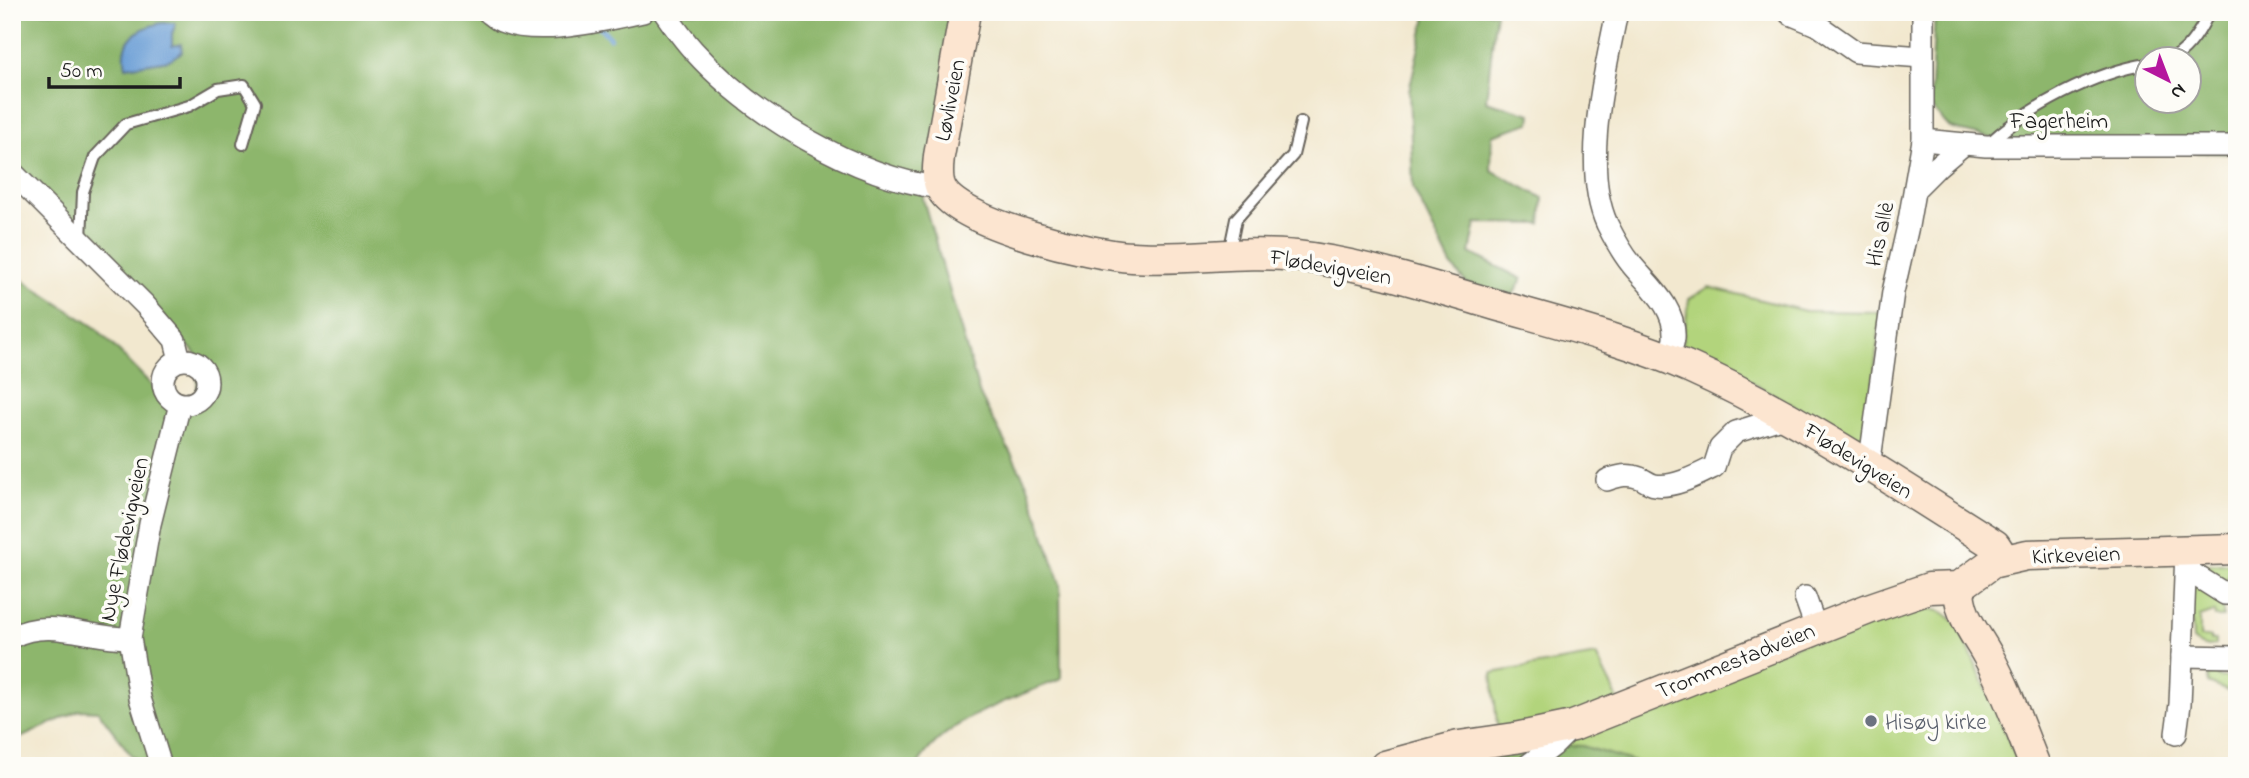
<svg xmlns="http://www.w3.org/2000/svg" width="2249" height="778" font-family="'Indie Flower',sans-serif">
<rect width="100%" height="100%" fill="#fdfcf7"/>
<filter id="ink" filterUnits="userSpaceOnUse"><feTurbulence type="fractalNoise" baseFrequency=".0143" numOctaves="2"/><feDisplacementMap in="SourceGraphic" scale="14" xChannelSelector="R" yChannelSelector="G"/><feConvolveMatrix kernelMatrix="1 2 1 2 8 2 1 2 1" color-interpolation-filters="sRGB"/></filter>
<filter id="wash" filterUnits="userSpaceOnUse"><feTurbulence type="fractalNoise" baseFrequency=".00686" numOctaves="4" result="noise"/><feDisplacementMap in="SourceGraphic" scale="28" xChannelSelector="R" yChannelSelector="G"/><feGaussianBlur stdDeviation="1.57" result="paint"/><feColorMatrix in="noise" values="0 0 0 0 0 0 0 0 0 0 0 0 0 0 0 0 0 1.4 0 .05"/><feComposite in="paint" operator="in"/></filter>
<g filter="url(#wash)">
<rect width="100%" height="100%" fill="#f2e8cf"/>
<!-- green -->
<g fill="#b2d47c" stroke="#67784c" stroke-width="2">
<polygon points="1709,287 1805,311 1881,312 1867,438 1848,436 1723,366 1684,355 1682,345 1689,299"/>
<polygon points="2237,563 2237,573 2230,573 2227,580 2222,581 2201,571 2199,565"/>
<path d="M2198 586 2223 599V617H2215L2214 612 2200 617V637H2211V640H2215V644C2207 649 2199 645 2193 640L2191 587Z"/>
<path d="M1916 601 1921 611C1939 606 1948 614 1959 627L2020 766H1648L1582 746 1499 744 1492 673 1596 655 1623 710Z"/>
<polygon points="2209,664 2218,664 2218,677 2237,677 2237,694 2208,683"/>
</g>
<!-- forest -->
<g fill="#8db66c" stroke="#546944" stroke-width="2" fill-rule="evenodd">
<path d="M12 12H965L923 199 980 395 1028 486 1060 584 1061 679C1014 698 943 719 917 766H144L131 755 98 711 80 710 12 742V273L96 328 167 401 196 406 199 358 132 281 12 165Z"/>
<polygon points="1427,12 1496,12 1486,101 1531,114 1530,123 1492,135 1491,170 1543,198 1541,224 1476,223 1470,253 1522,279 1513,295 1467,284 1451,265 1413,188 1409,91"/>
<path d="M1935 12H2237V154L2028 147 1950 128 1930 106ZM2148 60H2190V102H2148Z"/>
<polygon points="1499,744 1582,746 1648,766 1409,766"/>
</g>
<!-- water -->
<path fill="#6b9ed6" stroke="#445d79" stroke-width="2" d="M161 23H176L172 34V46L181 44 182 52 169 60 126 67C120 39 136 29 161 23Z"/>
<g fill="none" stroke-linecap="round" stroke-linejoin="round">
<!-- stream -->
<polyline stroke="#6b9ed6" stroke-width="5" points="600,27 610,38"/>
</g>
</g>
<g filter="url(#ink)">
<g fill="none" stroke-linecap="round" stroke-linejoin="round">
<!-- service casing -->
<g stroke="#67635b" stroke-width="14">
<g id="service">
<path d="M2169 60C2188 52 2201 30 2209 12"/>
<path d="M1988 144C2027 108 2094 72 2148 64"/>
<polyline points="81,240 83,192 95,157 126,124 189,106 218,89 244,85 255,103 243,144"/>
<polyline points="1229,253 1236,219 1293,155 1301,122"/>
</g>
</g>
<!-- minor casing -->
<g stroke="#67635b" stroke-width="24">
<g id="minor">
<path d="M488 12C492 15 497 20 501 21 539 37 604 20 643 12"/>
<path d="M664 12C673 25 683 39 693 50 751 115 855 177 941 188"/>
<path d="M1617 12C1605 72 1581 167 1607 224 1614 238 1622 253 1632 265 1649 286 1676 307 1674 338 1674 344 1669 352 1667 358"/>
<polyline points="1790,14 1819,26 1856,52 1922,57"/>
<polyline points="1923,140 1986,146 2237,146"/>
<polyline points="12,172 145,305 175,340 180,360"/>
<polyline points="1915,189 1938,166 1964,144"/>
<circle cx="185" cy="382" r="22"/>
<polyline points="1869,467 1893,292 1908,226 1923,140 1923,12"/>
<path d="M1607 480C1618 476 1628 473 1640 478 1645 480 1649 484 1655 485 1674 488 1698 475 1714 467L1720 448 1736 432 1787 416"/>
<polyline points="2186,551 2182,656 2237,657"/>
<polyline points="2187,570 2225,594 2237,594"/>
<polyline points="1805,597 1816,628"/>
<path d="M12 637C49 617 90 639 130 638"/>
<polyline points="2176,734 2180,704 2182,656"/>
<polyline points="161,766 140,698 130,638 150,524 180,404"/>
<polyline points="1527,766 1553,746 1573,726"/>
</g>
</g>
<!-- secondary casing -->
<g stroke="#67635b" stroke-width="33">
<g id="secondary">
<path d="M965 12 939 156C938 166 936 180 942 190 963 225 1092 255 1132 257 1187 261 1241 250 1296 256 1358 263 1419 283 1479 300 1550 321 1623 338 1691 368 1798 416 1896 483 1995 545L2004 559"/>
<polyline points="1959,587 1992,563 2027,555 2237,549"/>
<path d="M1959 587C1959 616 1975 632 1988 656 2007 690 2020 729 2035 766"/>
<polyline points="1385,766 1459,746 1515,738 1573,726 1871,608 1929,588 1959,587"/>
</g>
</g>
<!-- service -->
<use href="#service" stroke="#fff" stroke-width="10"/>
<!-- minor -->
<use href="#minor" stroke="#fff" stroke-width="21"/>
<!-- secondary -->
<use href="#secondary" stroke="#fce5d0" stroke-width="30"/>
</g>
</g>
<!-- markers -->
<circle fill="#6b7280" stroke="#fdfcf7" stroke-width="2.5" cx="1871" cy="721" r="7"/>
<g text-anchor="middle" stroke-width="7" stroke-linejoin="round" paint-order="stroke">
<!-- street labels -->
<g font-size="23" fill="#1c1c1c" stroke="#fdfcf7">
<text transform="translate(949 100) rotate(-79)" y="8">Løvliveien</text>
<text x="2059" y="128">Fagerheim</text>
<text transform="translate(1879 234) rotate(-78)" y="8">His allè</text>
<text transform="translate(1331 266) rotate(10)" y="8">Flødevigveien</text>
<text transform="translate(1859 460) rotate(32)" y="8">Flødevigveien</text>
<text transform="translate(123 539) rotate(-78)" y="8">Nye Flødevigveien</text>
<text transform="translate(2076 554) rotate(-2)" y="8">Kirkeveien</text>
<text transform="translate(1735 660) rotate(-22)" y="8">Trommestadveien</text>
</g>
<!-- worship labels -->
<g font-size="23" fill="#5b616d" stroke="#fdfcf7" text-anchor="start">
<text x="1885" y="729">Hisøy kirke</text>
</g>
</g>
<!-- margin -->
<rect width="2249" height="778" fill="none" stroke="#fdfcf7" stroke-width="42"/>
<!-- north arrow -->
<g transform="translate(2168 80) rotate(138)"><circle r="33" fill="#fdfcf7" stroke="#a3a29f" stroke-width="2"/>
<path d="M0-5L12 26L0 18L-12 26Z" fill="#b5179e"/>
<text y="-10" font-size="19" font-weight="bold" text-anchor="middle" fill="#1c1c1c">N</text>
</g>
<!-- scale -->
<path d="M49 77v10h131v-10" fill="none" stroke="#1c1c1c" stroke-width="3.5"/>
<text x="60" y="77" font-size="21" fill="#1c1c1c" stroke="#fdfcf7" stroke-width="5" paint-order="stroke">50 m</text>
</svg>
